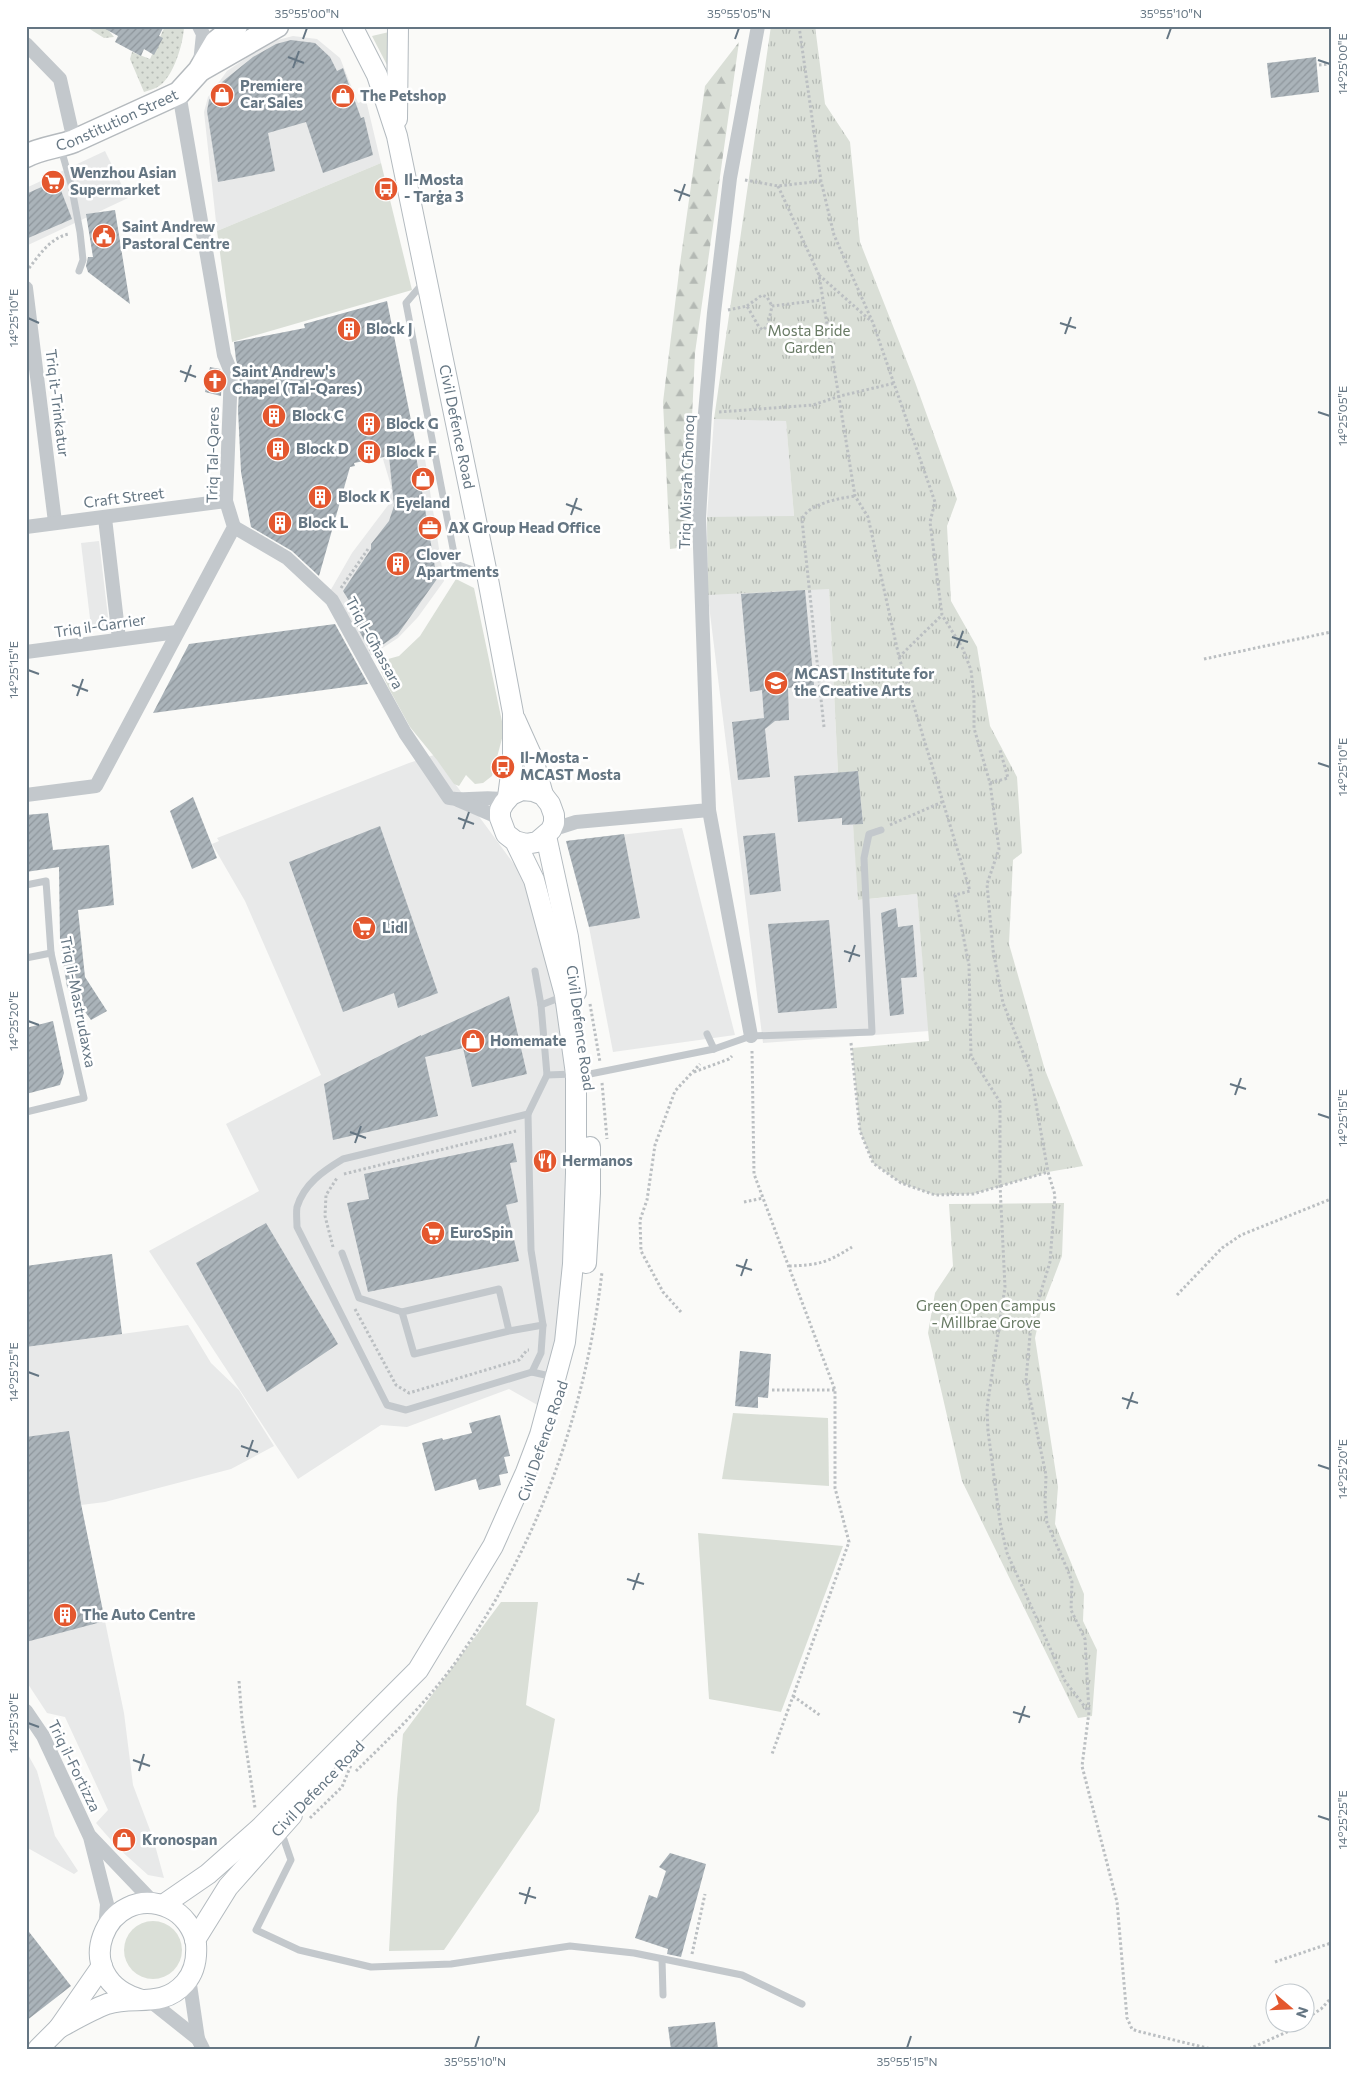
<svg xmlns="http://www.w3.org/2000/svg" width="1357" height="2075" font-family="Commissioner,sans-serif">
<defs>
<pattern id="forest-firs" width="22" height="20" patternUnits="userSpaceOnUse" patternTransform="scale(1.25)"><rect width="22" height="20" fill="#dadfd7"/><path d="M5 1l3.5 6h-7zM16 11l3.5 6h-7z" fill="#b4b9b4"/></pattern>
<pattern id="park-tufts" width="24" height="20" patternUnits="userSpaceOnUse" patternTransform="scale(1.25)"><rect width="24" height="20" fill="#dadfd7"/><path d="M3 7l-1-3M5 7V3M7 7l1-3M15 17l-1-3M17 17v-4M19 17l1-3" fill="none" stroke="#b4b9b4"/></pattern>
<pattern id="garden-dots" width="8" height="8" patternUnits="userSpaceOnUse" patternTransform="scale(1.25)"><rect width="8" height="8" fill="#dadfd7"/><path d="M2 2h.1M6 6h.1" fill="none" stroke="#b4b9b4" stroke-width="1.8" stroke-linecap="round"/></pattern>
<pattern id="building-hatch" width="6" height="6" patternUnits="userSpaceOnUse" patternTransform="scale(1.25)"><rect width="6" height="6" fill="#aab3b9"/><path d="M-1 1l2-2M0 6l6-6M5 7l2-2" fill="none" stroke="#8e969c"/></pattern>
</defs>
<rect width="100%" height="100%" fill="#fafaf8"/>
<!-- built -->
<g fill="#e8e9e9">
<polygon points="293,36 317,39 340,58 358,103 366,100 381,163 217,231 204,112 208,97 227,71 270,42"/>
<polygon points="105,151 128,198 26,246 26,188"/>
<polygon points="714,419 786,420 794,516 829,589 838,773 858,771 863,824 853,825 859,900 917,894 929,1031 763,1043 706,581 707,517"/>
<polygon points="423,446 444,581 418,617 398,638 370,656 329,593 352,553 389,504 391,486 383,459"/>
<polygon points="99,541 109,625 91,627 81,543"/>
<polygon points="434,755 533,890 553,979 573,1097 560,1320 541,1407 509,1389 407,1427 381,1425 298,1479 149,1251 259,1191 226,1124 321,1075 245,901 212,844 219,841 217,838 409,763"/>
<polygon points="682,828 735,1035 613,1052 589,927 566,841"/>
<polygon points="188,1325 211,1363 239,1390 274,1446 231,1469 105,1502 81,1505 124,1713 133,1785 153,1838 164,1878 148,1875 118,1848 96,1823 108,1810 65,1717 47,1713 26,1681 26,1347"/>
<polygon points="26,1751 37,1771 55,1836 78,1871 74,1874 26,1847"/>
</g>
<!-- grass -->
<g fill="#dadfd7">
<polygon points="389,32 387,65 372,36"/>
<polygon points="381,163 412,290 232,342 217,231"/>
<polygon points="456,579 474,588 504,731 492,776 483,783 475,784 466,775 459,786 454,784 437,760 410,727 388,687 377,662 399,656 420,636"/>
<polygon points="733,1413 828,1418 829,1486 722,1479"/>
<polygon points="698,1533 843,1546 781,1712 709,1699"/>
<polygon points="501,1602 538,1602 526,1705 555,1719 539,1811 444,1950 389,1951 397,1799 403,1734"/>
<circle cx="153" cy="1950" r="29"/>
</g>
<!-- forest -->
<polygon fill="url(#forest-firs)" points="739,42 695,353 686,547 670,549 663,402 680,264 705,86"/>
<!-- park -->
<g fill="url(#park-tufts)">
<polygon points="771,26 815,26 825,104 850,142 860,242 915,382 957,499 947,526 951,601 977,647 990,726 1017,777 1022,853 1013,860 1009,944 1045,1070 1083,1166 1048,1172 973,1194 935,1195 901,1183 873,1163 860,1131 852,1048 929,1041 917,894 858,900 853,825 863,823 858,771 838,773 829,589 708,595 707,517 794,516 786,421 714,419"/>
<polygon points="1064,1203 1062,1256 1041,1311 1035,1338 1058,1487 1055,1524 1084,1594 1083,1621 1097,1650 1092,1716 1078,1718 962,1481 928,1333 935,1293 953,1266 949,1204"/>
</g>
<!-- garden -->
<g fill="url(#garden-dots)">
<polygon points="85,26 105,26 114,37 104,38"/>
<path d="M165 26H184C184 42 173 78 159 86 155 89 149 90 144 92L130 59 132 52 150 59Z"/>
</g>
<!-- building -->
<g fill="url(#building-hatch)">
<polygon points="100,26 164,26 159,36 163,38 154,55 144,49 141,56 115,42 118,36"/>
<polygon points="291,40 315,43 330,57 337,71 343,68 361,118 364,117 373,155 323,173 306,122 268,133 275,171 218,182 207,111 209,100 222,82 253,57 276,44"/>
<polygon points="1316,57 1319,92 1271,98 1267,63"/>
<polygon points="57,180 72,219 26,239 26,194"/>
<polygon points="115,210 130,304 88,272 86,266 88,257 93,257 86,214"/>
<polygon points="387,301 417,450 415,450 437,579 398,634 371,653 354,621 361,620 343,591 371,549 371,544 389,521 394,506 389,456 354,463 355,466 350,467 319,576 292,551 251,527 241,472 238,410 240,372 236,360 234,342 305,328 304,324"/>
<polygon points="210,367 220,369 222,374 221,396 205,392"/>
<polygon points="805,590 814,685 788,688 789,720 775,721 765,729 770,777 738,780 732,722 764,718 762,690 750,692 741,594"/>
<polygon points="335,624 368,684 153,713 189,644"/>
<polygon points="858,771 863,824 842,825 842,818 798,822 794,776"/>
<polygon points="193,797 217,858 192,869 170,811"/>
<polygon points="48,813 53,850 109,845 114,905 78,910 85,977 107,1011 91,1020 67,987 60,941 59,867 26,872 26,815"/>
<polygon points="380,826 438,993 398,1008 394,993 343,1012 289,862"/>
<polygon points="775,833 781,891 750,895 743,836"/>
<polygon points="624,834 640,918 589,927 566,841"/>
<polygon points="896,908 898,927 913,925 917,977 901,978 904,1014 890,1016 881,913"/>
<polygon points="829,920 837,1008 778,1013 768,924"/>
<polygon points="509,996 527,1074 472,1087 463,1048 425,1057 438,1116 333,1140 324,1084 421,1035 421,1036"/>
<polygon points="53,1021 64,1073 60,1085 26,1094 26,1028"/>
<polygon points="513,1143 517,1162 510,1163 518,1202 506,1205 519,1261 368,1292 347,1203 369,1199 364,1174"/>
<polygon points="266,1223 338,1344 267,1392 196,1263"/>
<polygon points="112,1254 122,1334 26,1347 26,1266"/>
<polygon points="740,1351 771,1354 768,1398 758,1397 758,1408 735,1406"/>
<polygon points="500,1415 510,1456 504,1457 508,1473 499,1475 501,1485 479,1490 476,1479 435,1491 422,1443 442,1438 443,1440 472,1433 469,1423"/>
<polygon points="69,1431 81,1504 105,1621 26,1642 26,1437"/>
<polygon points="670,1853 706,1864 681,1957 667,1954 668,1949 635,1938 649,1895 657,1898 666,1871 659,1867"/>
<polygon points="26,1928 71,1986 26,2021"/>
<polygon points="715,2022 718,2049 671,2049 668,2027"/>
</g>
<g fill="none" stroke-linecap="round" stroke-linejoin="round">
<!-- secondary casing -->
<g stroke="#b3babf" stroke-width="22">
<g id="secondary">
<path id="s1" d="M352 26 377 75 397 136 487 574 513 713V759L508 797"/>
<polyline points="397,119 398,26"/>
<polyline points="515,719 533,759 543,795"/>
<polyline points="546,836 568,937 576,992"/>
<polyline points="586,1263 590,1193 590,1147"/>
<polyline points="163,1905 208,1874 260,1828 418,1670 493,1546 526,1472 540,1435 565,1342 573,1264 576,1173 576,1074 565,995 534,880 515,841 506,834 500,818 500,810 504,803 511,795 522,790 533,791 543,795 550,804 554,815 554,823 551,830 537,842 526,844 515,841"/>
<polyline points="195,1940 228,1887 292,1815"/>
<path d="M59 2028C74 2020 91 2010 107 2004 135 1995 162 2009 185 1983 195 1972 197 1958 196 1944 194 1929 183 1914 169 1908 107 1880 64 1979 142 2000"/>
<polyline points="38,2049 59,2028 102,1966"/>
</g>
</g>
<!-- primary casing -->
<g stroke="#b5babe" stroke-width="25">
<g id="primary">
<polyline points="202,69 277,26"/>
<path id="s2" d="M26 156C41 148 58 147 74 141L179 93 199 71 216 42 236 26"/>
</g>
</g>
<!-- path -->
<g stroke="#bbbfc2" stroke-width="3" stroke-dasharray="2.5 2.5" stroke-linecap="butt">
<polyline points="799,26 821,181 834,235 873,323 935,502 930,522 942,615 962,647 971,670 974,696 974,728 990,783 999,849 987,884 993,950 1003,1003 1030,1070 1048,1172 1055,1195 1050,1262 1031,1324 1026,1380 1046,1475 1045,1504 1047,1523 1068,1571 1072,1582 1071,1610 1085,1639 1089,1712 1082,1766 1117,1902 1127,2018 1132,2029 1137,2031 1211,2049"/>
<polyline points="1319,65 1331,64"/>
<polyline points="745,180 778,186 821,181"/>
<polyline points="778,186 819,275 855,496 868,517 899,657 970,891 955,895 969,965 971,1056 1000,1102 1000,1185 1005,1287 987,1408 988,1431 1000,1522 1007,1553 1065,1681 1088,1711"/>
<path d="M26 272C38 257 49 238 69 234"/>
<polyline points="819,275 871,321"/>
<polyline points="747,306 762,295 767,297 772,306"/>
<polyline points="728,310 747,306 759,327 763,330 768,325 772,306 822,300"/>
<polyline points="719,412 813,405 840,396 895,383"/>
<polyline points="341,588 368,549"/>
<polyline points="899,657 942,615"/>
<polyline points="1204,659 1331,632"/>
<path d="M824 727 802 520C806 504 841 498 855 496"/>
<polyline points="990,783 1008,778 1000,750"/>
<polyline points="890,825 942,802"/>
<polyline points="590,1004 600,1062"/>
<polyline points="851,1043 860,1131 873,1163 901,1183 935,1195 973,1194 1048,1172"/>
<polyline points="752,1051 754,1174 835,1390 835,1488 849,1542 772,1754"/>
<polyline points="694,1072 729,1059 732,1056"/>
<polyline points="602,1083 607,1139"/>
<polyline points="344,1174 516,1131"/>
<polyline points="744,1202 763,1198"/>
<polyline points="333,1247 325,1216 326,1195 337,1178"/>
<path d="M789 1266C818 1265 827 1263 852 1247"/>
<polyline points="1177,1295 1222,1248 1241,1235 1331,1199"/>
<polyline points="355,1309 396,1385 409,1393 519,1360 527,1350 529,1350"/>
<polyline points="681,1312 663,1292 641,1251 640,1220 647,1200 655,1145 675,1091 700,1064"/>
<polyline points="772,1390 835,1390"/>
<polyline points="239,1681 242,1720 255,1808"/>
<polyline points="793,1696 821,1716"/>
<path d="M356 1771C393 1735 433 1696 462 1653 540 1540 586 1409 602 1272"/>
<polyline points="310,1818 342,1787 351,1765"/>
<polyline points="692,1954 705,1894"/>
<polyline points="1275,1962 1331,1943"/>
<polyline points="1304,2020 1321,2009 1331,1998"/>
<polyline points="1249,2049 1289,2031 1302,2022"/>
</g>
<!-- lane -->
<g stroke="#c3c8cc" stroke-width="7">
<polyline points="61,149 71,184 80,232 83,260 79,271"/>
<polyline points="423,283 406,303 456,564 484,574"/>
<polyline points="26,885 46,881 51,953 84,1098 26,1112"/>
<polyline points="26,958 51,953"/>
<path d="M535 971 541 1005 547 1075 528 1114 343 1159C323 1171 304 1184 297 1207 296 1213 297 1221 297 1227L387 1405 406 1410 532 1372 554 1377"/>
<polyline points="541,1005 564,996"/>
<polyline points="707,1034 714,1049"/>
<polyline points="590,1074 714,1049 751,1036 872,1032 864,858 869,834 881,830"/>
<polyline points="547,1075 574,1074"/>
<polyline points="528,1114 531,1250 543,1325 541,1353 532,1372"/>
<polyline points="342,1253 359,1298 402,1312"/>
<polyline points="509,1331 499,1289 402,1312 414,1354 509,1331 543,1325"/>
<polyline points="281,1831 291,1860 256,1930 299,1950 371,1967 451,1964 570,1946 634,1953 742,1975 802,2004"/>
<polyline points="662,1959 663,1995"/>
</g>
<!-- street -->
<g stroke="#c3c8cc" stroke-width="14">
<polyline points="199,26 203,34 200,63"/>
<polyline points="26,44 60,79 74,141"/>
<polyline points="26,288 55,522"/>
<polyline points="105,518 119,639"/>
<polyline points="26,527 226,501"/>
<path d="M234 527 287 558 332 600 405 733 449 798C468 802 486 795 505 800"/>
<polyline points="26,652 177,632"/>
<polyline points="26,795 96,786 234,527 226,501 231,372 224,355 179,93"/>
<polyline points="458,800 500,818"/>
<polyline points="709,810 751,1036"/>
<polyline points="551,830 576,822 709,810 699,518 705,413 714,313 730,178 758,26"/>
<polyline points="26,1711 43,1736 90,1837 107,1904 105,1930"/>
<polyline points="91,1837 154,1903"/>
<polyline points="189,1978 198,2039"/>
<polyline points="149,2000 198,2039 203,2049"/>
</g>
<!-- secondary -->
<use href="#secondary" stroke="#fff" stroke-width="20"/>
<!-- primary -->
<use href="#primary" stroke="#fff" stroke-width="22"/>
</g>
<!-- ticks -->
<path fill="none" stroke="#657683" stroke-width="2" d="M303 39 307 28M735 39 739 28M1167 39 1171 28M288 57 304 63M1318 60 1330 64M293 68 299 51M674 190 690 196M679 201 685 184M28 318 39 323M1060 323 1076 328M1065 334 1071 317M180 371 196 377M185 382 191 365M1318 412 1330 416M566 504 582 510M571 515 577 498M952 637 968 642M957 648 963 631M28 670 39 674M72 685 88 691M77 696 83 679M1318 763 1330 767M458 818 474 824M463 829 469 812M844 951 860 956M849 962 855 945M28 1021 39 1025M1230 1084 1246 1089M1235 1095 1241 1078M1318 1114 1330 1118M350 1132 366 1138M355 1143 361 1126M736 1265 752 1270M741 1276 747 1259M28 1372 39 1376M1122 1398 1138 1403M1127 1409 1133 1392M241 1446 258 1452M247 1457 253 1440M1318 1465 1330 1469M627 1579 644 1584M633 1590 639 1573M1013 1712 1030 1717M28 1723 39 1727M1019 1723 1025 1706M133 1760 150 1766M139 1771 144 1754M1318 1816 1330 1820M519 1893 536 1898M525 1904 530 1887M475 2048 479 2036M907 2048 911 2036"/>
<!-- icons -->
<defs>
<g id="shop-disc" transform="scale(1.25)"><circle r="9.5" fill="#e4572e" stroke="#fff"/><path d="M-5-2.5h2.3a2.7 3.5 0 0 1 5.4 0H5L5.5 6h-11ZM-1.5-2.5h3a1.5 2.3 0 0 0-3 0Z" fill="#fff"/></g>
<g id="supermarket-disc" transform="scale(1.25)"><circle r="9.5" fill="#e4572e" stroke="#fff"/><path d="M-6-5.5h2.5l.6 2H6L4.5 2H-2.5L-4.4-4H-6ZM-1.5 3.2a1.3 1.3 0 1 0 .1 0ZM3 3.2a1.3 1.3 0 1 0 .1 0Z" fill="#fff"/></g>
<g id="bus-disc" transform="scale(1.25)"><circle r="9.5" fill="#e4572e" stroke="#fff"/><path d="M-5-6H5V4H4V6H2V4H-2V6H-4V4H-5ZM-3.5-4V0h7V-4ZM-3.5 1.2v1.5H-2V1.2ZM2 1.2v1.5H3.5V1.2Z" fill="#fff"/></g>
<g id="civic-disc" transform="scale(1.25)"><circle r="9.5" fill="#e4572e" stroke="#fff"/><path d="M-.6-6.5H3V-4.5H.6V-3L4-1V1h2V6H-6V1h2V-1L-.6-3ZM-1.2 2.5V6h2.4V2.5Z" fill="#fff"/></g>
<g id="building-disc" transform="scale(1.25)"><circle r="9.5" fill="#e4572e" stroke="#fff"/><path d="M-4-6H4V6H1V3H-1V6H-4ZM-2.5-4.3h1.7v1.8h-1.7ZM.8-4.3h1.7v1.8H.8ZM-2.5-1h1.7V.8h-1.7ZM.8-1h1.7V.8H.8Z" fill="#fff"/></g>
<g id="church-disc" transform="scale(1.25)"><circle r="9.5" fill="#e4572e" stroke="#fff"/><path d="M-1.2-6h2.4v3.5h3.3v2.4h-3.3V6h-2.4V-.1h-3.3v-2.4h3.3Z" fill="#fff"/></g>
<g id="office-disc" transform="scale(1.25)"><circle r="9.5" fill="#e4572e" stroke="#fff"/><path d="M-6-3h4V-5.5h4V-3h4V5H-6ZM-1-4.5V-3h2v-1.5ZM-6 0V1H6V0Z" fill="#fff"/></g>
<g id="school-disc" transform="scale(1.25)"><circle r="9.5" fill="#e4572e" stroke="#fff"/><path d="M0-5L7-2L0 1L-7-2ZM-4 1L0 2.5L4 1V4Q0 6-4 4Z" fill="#fff"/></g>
<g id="restaurant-disc" transform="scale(1.25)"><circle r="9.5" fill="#e4572e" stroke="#fff"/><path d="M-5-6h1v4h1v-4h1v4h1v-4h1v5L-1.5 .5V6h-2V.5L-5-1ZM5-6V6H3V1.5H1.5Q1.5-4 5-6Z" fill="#fff"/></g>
</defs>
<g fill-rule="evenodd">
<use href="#shop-disc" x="222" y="95"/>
<use href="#shop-disc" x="343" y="96"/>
<use href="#supermarket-disc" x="53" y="182"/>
<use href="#bus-disc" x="386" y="189"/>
<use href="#civic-disc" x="104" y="236"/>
<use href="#building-disc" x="349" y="329"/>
<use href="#church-disc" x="215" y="381"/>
<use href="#building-disc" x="274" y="416"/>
<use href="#building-disc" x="369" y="424"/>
<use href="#building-disc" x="278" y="449"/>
<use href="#building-disc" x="369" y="452"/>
<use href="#shop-disc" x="423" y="479"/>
<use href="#building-disc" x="320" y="497"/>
<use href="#building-disc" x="280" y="523"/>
<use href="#office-disc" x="430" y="528"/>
<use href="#building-disc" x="398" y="564"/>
<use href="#school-disc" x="776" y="683"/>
<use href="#bus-disc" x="503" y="767"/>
<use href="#supermarket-disc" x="364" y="928"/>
<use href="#shop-disc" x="473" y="1041"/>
<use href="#restaurant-disc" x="545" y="1161"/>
<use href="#supermarket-disc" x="433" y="1233"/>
<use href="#building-disc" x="65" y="1615"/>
<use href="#shop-disc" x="124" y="1840"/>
</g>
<g text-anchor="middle" stroke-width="5" stroke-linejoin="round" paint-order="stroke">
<!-- poi labels -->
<g font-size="15" font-weight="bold" fill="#657683" stroke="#fff" text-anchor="start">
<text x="240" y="91">Premiere<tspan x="240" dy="17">Car Sales</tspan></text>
<text x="360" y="101">The Petshop</text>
<text x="70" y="178">Wenzhou Asian<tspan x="70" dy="17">Supermarket</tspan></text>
<text x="404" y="185">Il-Mosta<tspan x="404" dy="17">- Tarġa 3</tspan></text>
<text x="122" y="232">Saint Andrew<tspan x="122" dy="17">Pastoral Centre</tspan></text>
<text x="366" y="334">Block J</text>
<text x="232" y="377">Saint Andrew's<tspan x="232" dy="17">Chapel (Tal-Qares)</tspan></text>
<text x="292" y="421">Block C</text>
<text x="386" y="429">Block G</text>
<text x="296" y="454">Block D</text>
<text x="386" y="457">Block F</text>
<text x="338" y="502">Block K</text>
<text x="423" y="508" text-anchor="middle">Eyeland</text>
<text x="298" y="528">Block L</text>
<text x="448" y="533">AX Group Head Office</text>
<text x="416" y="560">Clover<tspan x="416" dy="17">Apartments</tspan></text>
<text x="794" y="679">MCAST Institute for<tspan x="794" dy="17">the Creative Arts</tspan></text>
<text x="520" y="763">Il-Mosta -<tspan x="520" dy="17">MCAST Mosta</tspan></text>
<text x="382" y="933">Lidl</text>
<text x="490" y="1046">Homemate</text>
<text x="562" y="1166">Hermanos</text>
<text x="450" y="1238">EuroSpin</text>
<text x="82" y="1620">The Auto Centre</text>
<text x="142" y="1845">Kronospan</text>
</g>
<!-- street labels -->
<g font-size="15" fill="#657683" stroke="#fff">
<text dy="5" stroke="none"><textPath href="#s2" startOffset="98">Constitution Street</textPath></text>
<text transform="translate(57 403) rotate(83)" y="5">Triq it-Trinkatur</text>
<text dy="5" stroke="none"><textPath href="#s1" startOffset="416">Civil Defence Road</textPath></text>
<text transform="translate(213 455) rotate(-89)" y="5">Triq Tal-Qares</text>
<text transform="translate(687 482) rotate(-88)" y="5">Triq Misraħ Għonoq</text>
<text transform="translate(124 498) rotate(-7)" y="5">Craft Street</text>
<text transform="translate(100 626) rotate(-8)" y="5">Triq il-Ġarrier</text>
<text transform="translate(374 643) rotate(61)" y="5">Triq l-Għassara</text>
<text transform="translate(78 1002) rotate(79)" y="5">Triq il-Mastrudaxxa</text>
<text transform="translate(580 1028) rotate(82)" y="5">Civil Defence Road</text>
<text transform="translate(543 1441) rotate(-71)" y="5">Civil Defence Road</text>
<text transform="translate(74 1766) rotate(64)" y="5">Triq il-Fortizza</text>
<text transform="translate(318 1789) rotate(-46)" y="5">Civil Defence Road</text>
</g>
<!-- park labels -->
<g font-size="15" fill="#687a64" stroke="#fff">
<text x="809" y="336">Mosta Bride<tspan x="809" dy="17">Garden</tspan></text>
<text x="986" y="1311">Green Open Campus<tspan x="986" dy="17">- Millbrae Grove</tspan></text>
</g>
</g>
<!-- border -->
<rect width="1357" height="2075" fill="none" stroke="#ffffff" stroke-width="55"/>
<!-- north arrow -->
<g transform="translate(1290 2008) rotate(109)"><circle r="24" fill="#ffffff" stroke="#c1c8cd"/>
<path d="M0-4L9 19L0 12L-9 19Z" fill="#e4572e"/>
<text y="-8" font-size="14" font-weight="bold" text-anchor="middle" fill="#657683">N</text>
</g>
<rect x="28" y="28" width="1302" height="2020" fill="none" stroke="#657683" stroke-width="2"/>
<g font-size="12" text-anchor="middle" fill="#657683">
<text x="307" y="18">35°55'00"N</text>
<text x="739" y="18">35°55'05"N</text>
<text x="1171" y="18">35°55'10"N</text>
<text transform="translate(1343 64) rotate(-90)" y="4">14°25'00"E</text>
<text transform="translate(14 318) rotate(-90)" y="4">14°25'10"E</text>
<text transform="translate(1343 416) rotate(-90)" y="4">14°25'05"E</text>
<text transform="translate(14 670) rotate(-90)" y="4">14°25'15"E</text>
<text transform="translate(1343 767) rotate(-90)" y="4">14°25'10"E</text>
<text transform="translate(14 1021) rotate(-90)" y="4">14°25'20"E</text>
<text transform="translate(1343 1118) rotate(-90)" y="4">14°25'15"E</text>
<text transform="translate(14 1372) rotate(-90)" y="4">14°25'25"E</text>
<text transform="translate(1343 1469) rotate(-90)" y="4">14°25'20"E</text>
<text transform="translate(14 1723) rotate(-90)" y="4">14°25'30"E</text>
<text transform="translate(1343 1820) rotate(-90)" y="4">14°25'25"E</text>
<text x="475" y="2066">35°55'10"N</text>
<text x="907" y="2066">35°55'15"N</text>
</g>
</svg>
